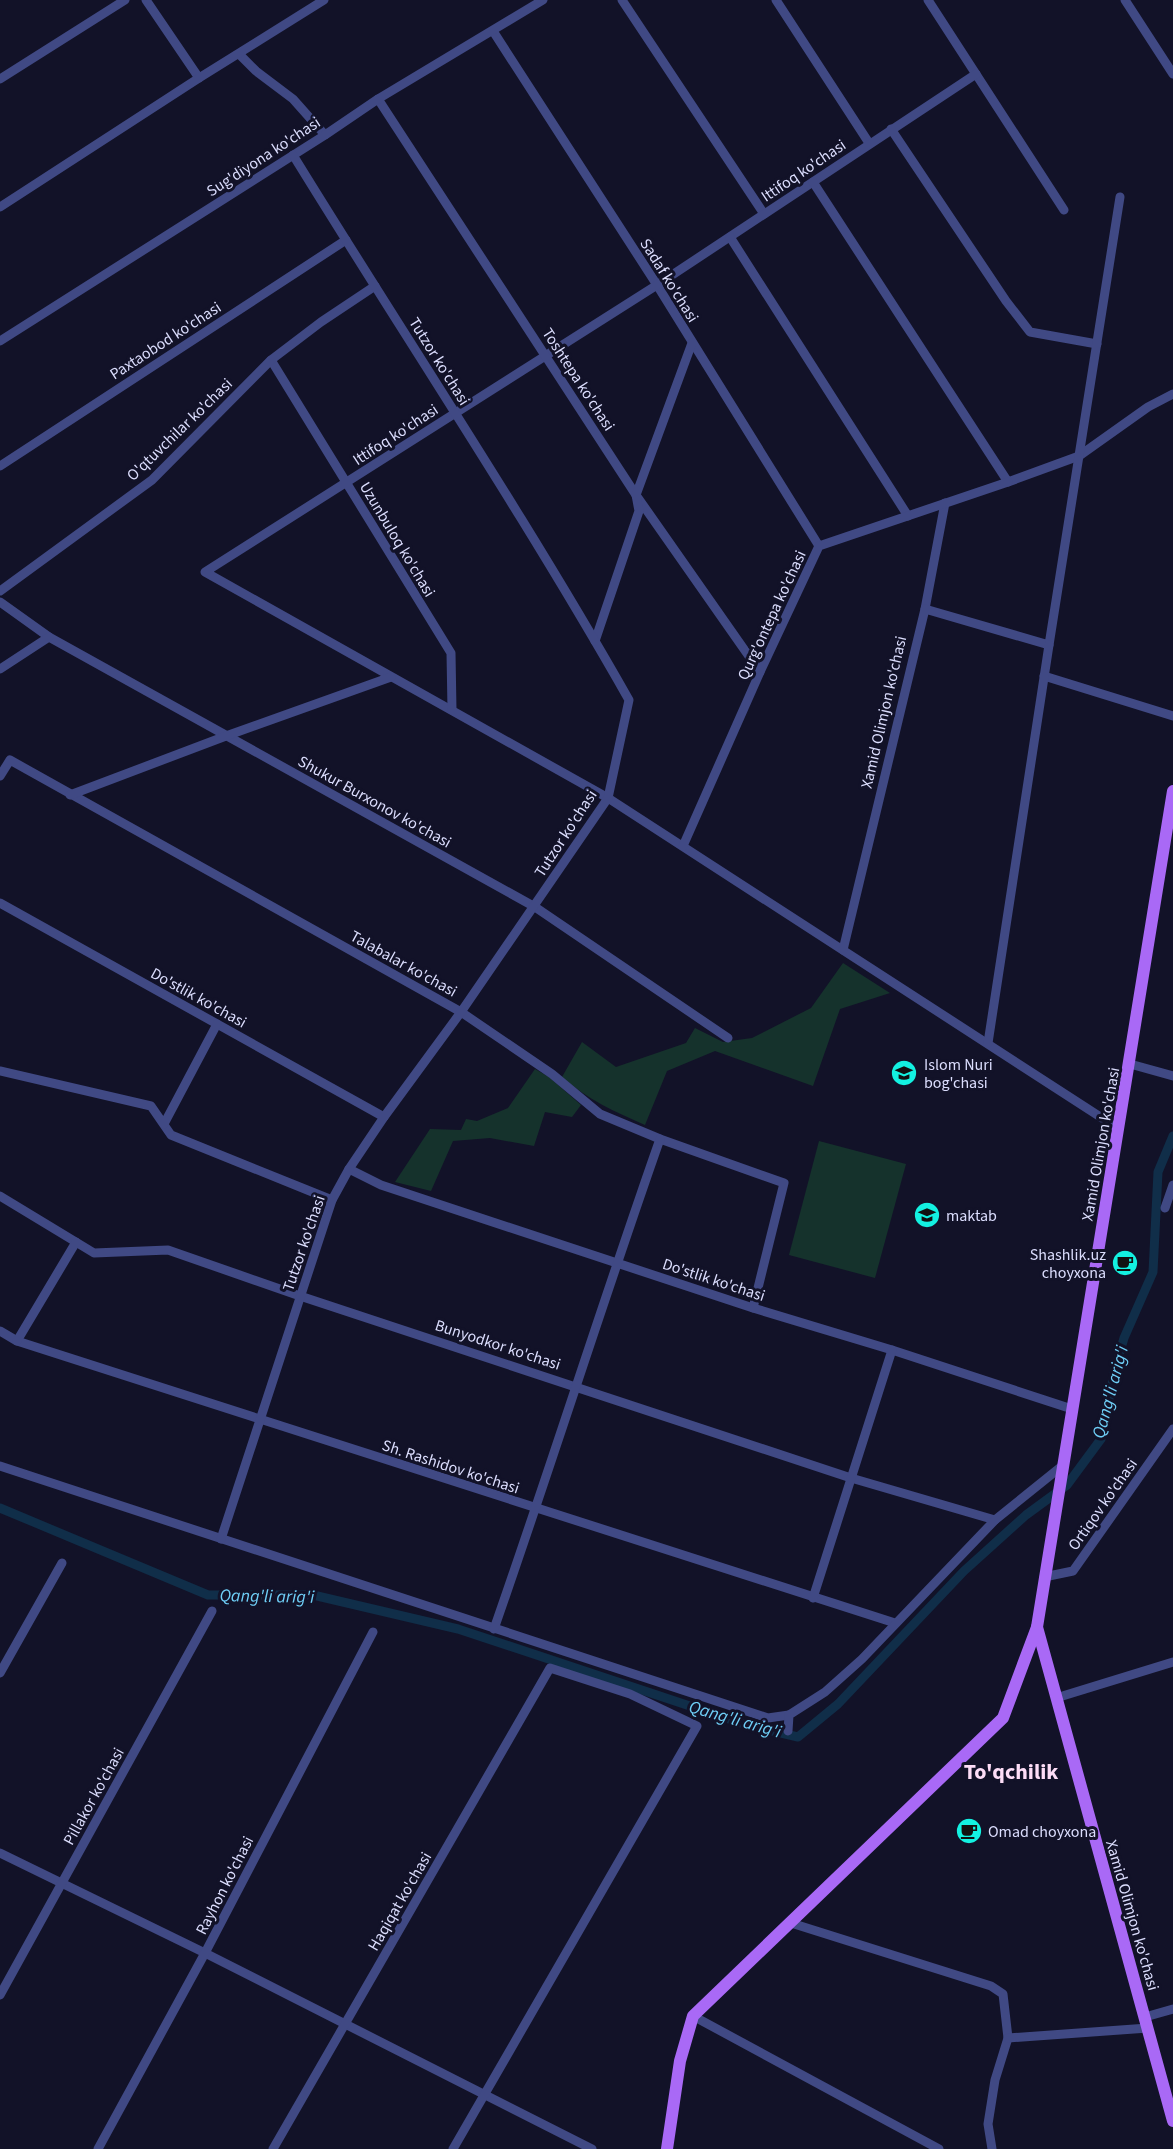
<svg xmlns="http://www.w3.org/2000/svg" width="1173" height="2149" font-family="'Source Sans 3',sans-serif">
<rect width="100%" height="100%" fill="#121228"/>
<!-- green -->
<g fill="#15322c">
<path d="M843 963 890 993 840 1009 813 1086 715 1051 667 1071 645 1125C615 1112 587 1099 562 1077L582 1042 616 1067 686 1043 695 1028 723 1042 752 1038 811 1008Z"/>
<polygon points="535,1069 549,1077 581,1105 572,1117 545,1112 534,1146 490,1138 453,1141 431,1191 395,1182 430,1129 461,1130 466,1119 477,1121 508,1108"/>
<polygon points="819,1141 906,1164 875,1278 789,1255"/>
</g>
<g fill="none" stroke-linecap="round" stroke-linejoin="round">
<!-- canal -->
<polyline stroke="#102e49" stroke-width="9" points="0,1508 208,1595 313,1595 458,1629 750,1726 798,1737 838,1704 964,1571 1026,1515 1067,1485 1101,1439 1115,1369 1124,1338 1153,1272 1158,1172 1173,1136"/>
<!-- minor -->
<g stroke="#404984" stroke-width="9">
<polyline points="146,0 199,78"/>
<polyline points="622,0 764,214"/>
<polyline points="776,0 869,143"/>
<polyline points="928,0 1064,210"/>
<polyline points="1125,0 1173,74"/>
<polyline points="493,31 657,285 819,546"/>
<polyline points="239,54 256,71 293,99 325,135"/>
<polyline points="976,74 657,285 205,572 608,798 1119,1129"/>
<polyline points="0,79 125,0"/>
<polyline points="378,99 636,495 760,672"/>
<polyline points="891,129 1006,301 1030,332 1097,344"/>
<polyline points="813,182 1008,482 1079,456 1148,407 1173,394"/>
<polyline points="0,207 199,78 324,0"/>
<polyline points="730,237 908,516"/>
<polyline points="0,341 325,135 378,99 543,0"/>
<polyline points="271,360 451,653 452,710"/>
<polyline points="0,466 346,240"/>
<polyline points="0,591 152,480 271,360 321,322 375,286"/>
<polyline points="0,602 49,637 535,907 728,1038"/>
<polyline points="925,609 945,503"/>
<polyline points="595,641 639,511 636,495 692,343"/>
<polyline points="0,669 49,637"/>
<polyline points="1044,676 1173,716"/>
<polyline points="0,776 10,760 461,1012 552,1074 600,1114 660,1139 784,1183 753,1308"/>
<polyline points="70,795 226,736 391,677"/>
<polyline points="683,846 760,672 819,546 1008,482"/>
<polyline points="0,903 384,1117"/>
<polyline points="843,950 925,609 1049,645 1120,197"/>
<polyline points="988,1043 1049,645"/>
<polyline points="1130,1064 1173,1076"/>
<polyline points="0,1071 151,1106 171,1135 332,1200"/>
<polyline points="164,1124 217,1024"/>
<polyline points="349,1169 381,1185 753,1308 892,1350 1072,1409"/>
<polyline points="0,1196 94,1253 168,1250 300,1296 851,1478 995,1520"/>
<polyline points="1165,1208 1173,1185"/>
<polyline points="0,1331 17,1341 895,1623"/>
<polyline points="17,1341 76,1242"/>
<polyline points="0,1466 768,1718 789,1715"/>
<path d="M221 1539 332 1200 349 1169 384 1117 461 1012 608 798 629 700C524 515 405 337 293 155"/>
<polyline points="1044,1577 1073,1571 1173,1429"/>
<polyline points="813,1598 892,1350"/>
<path d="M494 1629C551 1466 603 1301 660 1139"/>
<polyline points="0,1673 62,1563"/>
<polyline points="1056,1698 1173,1662"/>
<polyline points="788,1731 789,1715 825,1692 862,1659 995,1520 1062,1466"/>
<polyline points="0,1853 205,1953 592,2149"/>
<polyline points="791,1923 991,1986 1003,1994 1008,2038 995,2080 988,2124 992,2149"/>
<polyline points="0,1995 212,1611"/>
<polyline points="693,2016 939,2149"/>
<polyline points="1145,2017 1173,2009"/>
<polyline points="1008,2038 1148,2028"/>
<polyline points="98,2149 205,1953 373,1632"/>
<polyline points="273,2149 550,1668 630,1694 697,1726 453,2149"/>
</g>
<!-- major -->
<g stroke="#a969f6" stroke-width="12">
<polyline points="1173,791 1037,1627 1173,2121"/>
<polyline points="667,2149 680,2061 693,2016 1003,1718 1037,1627"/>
</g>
</g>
<!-- icons -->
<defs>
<g id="school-disc" transform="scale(1.35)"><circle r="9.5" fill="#13f1e1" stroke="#121228"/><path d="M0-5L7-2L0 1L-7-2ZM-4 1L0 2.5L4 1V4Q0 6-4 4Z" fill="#111"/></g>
<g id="cafe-disc" transform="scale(1.35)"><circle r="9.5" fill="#13f1e1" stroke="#121228"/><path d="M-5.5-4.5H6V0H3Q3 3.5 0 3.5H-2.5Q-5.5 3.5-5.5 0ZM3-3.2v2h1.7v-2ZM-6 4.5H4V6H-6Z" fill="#111"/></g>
</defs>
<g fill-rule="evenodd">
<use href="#school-disc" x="904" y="1073"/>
<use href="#school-disc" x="927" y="1215"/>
<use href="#cafe-disc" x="1125" y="1263"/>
<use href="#cafe-disc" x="969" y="1831"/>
</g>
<g text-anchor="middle" stroke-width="6" stroke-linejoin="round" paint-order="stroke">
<!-- street labels -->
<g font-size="16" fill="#dbddfd" stroke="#121228">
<text transform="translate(263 156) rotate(-33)" y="6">Sug'diyona ko'chasi</text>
<text transform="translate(803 170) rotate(-34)" y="6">Ittifoq ko'chasi</text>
<text transform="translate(670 280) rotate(58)" y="6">Sadaf ko'chasi</text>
<text transform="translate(165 340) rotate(-33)" y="6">Paxtaobod ko'chasi</text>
<text transform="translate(440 361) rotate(58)" y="6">Tutzor ko'chasi</text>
<text transform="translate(579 379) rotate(57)" y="6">Toshtepa ko'chasi</text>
<text transform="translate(179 429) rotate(-44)" y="6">O'qtuvchilar ko'chasi</text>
<text transform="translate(395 434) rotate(-33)" y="6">Ittifoq ko'chasi</text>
<text transform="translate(398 539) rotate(59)" y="6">Uzunbuloq ko'chasi</text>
<text transform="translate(771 615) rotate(-65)" y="6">Qurg'ontepa ko'chasi</text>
<text transform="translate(883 712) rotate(-77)" y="6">Xamid Olimjon ko'chasi</text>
<text transform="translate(375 801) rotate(29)" y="6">Shukur Burxonov ko'chasi</text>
<text transform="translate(565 833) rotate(-57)" y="6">Tutzor ko'chasi</text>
<text transform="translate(404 963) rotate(29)" y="6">Talabalar ko'chasi</text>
<text transform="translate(199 997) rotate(29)" y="6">Do'stlik ko'chasi</text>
<text transform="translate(1100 1144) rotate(-80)" y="6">Xamid Olimjon ko'chasi</text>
<text transform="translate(303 1243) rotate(-71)" y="6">Tutzor ko'chasi</text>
<text transform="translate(714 1279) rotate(18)" y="6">Do'stlik ko'chasi</text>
<text transform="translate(498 1344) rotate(18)" y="6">Bunyodkor ko'chasi</text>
<text transform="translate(451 1466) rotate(18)" y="6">Sh. Rashidov ko'chasi</text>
<text transform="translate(1102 1504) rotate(-55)" y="6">Ortiqov ko'chasi</text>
<text transform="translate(93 1796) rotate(-61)" y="6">Pillakor ko'chasi</text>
<text transform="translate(224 1885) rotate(-63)" y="6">Rayhon ko'chasi</text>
<text transform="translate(399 1901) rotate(-60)" y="6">Haqiqat ko'chasi</text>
<text transform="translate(1133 1915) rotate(74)" y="6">Xamid Olimjon ko'chasi</text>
</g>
<!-- poi labels -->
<g font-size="16" fill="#dbddfd" stroke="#121228" text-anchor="start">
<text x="924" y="1070">Islom Nuri<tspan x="924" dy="18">bog'chasi</tspan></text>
<text x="946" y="1221">maktab</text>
<text x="1106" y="1260" text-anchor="end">Shashlik.uz<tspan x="1106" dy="18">choyxona</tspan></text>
<text x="988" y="1837">Omad choyxona</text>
</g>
<!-- water labels -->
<g font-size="18" font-style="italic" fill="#6fcff7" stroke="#121228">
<text transform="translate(1110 1392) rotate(-75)" y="6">Qang'li arig'i</text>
<text transform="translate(267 1596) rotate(1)" y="6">Qang'li arig'i</text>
<text transform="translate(735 1719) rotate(16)" y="6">Qang'li arig'i</text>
</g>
<!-- district labels -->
<g font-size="22" font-weight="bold" fill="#fdddf7" stroke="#121228">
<text x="1011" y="1779">To'qchilik</text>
</g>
</g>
</svg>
